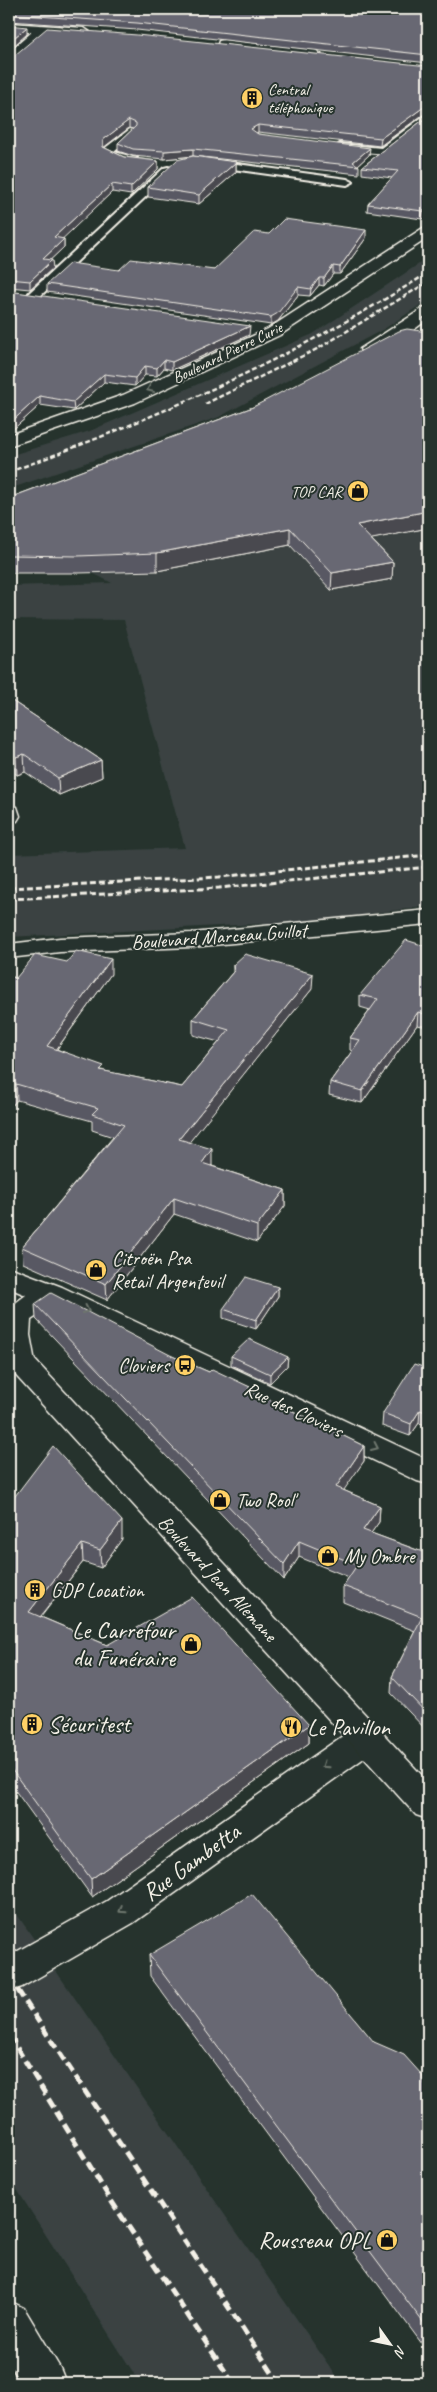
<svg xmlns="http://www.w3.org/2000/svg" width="437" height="2392" font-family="Caveat,sans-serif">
<rect width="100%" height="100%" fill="#26332d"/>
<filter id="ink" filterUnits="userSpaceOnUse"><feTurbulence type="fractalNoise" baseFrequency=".02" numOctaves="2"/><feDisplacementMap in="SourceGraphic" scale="10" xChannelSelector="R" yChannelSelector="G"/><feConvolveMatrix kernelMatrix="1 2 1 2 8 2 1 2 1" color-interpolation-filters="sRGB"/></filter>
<g filter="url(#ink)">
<!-- built -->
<g fill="#3a4342">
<polygon points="428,258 428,300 384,329 219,417 9,489 9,456 90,431 313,334"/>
<polygon points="428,323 428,906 317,921 9,937 9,854 185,848 124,620 9,619 9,586 112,583 9,530 9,509 239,421 414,332"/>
<polygon points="9,1903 341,2383 140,2383 9,2177"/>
</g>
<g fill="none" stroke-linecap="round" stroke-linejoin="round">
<!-- service casing -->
<g stroke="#f4f1e8" stroke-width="4">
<g id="service">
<polygon points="428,113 428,121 387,154 340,150 335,147 340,144 381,148"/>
<polygon points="130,129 134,130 134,134 114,152 137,158 137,162 133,163 106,156 103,151 104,149"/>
<polygon points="208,160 347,179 353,182 347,185 204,165 204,161"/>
<polygon points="168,167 172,168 172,172 37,299 29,299 27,296 29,293 164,168"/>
</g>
</g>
<!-- minor casing -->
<g stroke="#f4f1e8" stroke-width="3">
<g id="minor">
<polygon points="9,23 84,28 90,32 84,36 47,33 14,61 9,62 9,52 32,32 9,31"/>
<polygon points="224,40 315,50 321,54 315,58 219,47 218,44 219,41"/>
<polygon points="428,227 428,238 280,335 135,403 9,446 9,435 123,395 268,329 423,228"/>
<path d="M428 307V319C413 330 380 357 362 353L360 349 422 309Z"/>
<polygon points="9,805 17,807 20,816 17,821 9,823"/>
<polygon points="366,1724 378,1728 383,1738 378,1748 133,1923 22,1987 9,1991 9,1956 107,1901 354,1728"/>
<polygon points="9,2301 24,2308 60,2368 66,2383 21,2383 9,2362"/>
</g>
</g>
<!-- tertiary casing -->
<g stroke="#f4f1e8" stroke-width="3">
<polygon id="tertiary" points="9,1267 62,1287 428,1460 428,1484 417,1481 52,1306 31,1320 30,1335 35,1362 30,1369 20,1372 10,1369 9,1308 26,1295 9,1288"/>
</g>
<!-- secondary casing -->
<g stroke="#f4f1e8" stroke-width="3">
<g id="secondary">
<polygon points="428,910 428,924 192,947 60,952 9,958 9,944 60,938 192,933"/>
<polygon points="9,1340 19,1343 428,1782 428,1819 416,1815 9,1368"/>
</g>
</g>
<!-- service -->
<use href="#service" fill="#26332d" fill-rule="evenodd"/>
<!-- minor -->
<use href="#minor" fill="#26332d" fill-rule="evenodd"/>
<!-- tertiary -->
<use href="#tertiary" fill="#26332d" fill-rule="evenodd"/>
<!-- secondary -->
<use href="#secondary" fill="#26332d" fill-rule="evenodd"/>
<!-- rail-far2 -->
<g stroke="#f4f1e8" stroke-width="2.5" stroke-dasharray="5 2.5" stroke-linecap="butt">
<polyline points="205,404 319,348 428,282"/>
<path d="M9 472C159 417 292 358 428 273"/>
</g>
<!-- rail-far1 -->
<g stroke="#f4f1e8" stroke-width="3" stroke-dasharray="6 3" stroke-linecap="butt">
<polyline points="9,888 219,877 428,855"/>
<polyline points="9,899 219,888 428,867"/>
</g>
<!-- rail -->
<g stroke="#f4f1e8" stroke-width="5" stroke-dasharray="10 5" stroke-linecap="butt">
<polyline points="9,1977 279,2383"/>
<polyline points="9,2035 112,2202 233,2383"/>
</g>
</g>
<!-- wall -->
<g fill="#595963" stroke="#f4f1e8">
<polygon points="9,9 428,9 428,63 137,30 9,21"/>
<polygon points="9,56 428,66 428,112 428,111 380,146 258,132 256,133 258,134 369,155 358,165 359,166 359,174 193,156 164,159 133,156 118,151 118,143 133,129 129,128 103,147 124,157 158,161 158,169 131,195 112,192 62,238 64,239 64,247 50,260 53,268 30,289 9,287"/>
<polygon points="428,116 422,219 367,211 368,204 392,178 362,174 362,167"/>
<polygon points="236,162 236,172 199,204 148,197 148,187"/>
<polygon points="269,234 366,238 340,274 333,274 324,286 319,285 310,296 298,295 278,321 271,325 47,292 47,284 119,270 214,270"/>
<polygon points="9,291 249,335 172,370 164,368 157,376 145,375 135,386 104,382 74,410 40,405 9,433"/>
<polygon points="428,315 428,528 371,539 393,562 392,579 331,590 290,545 157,571 79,573 9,573 9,498 253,407 423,331 423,318"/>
<polygon points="9,699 101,760 102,777 59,795 25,772 17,775 9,769"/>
<polygon points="428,947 428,1027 417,1025 362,1103 329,1095 330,1082 352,1051 350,1050 350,1038 370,1010 360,1007 360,995"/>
<polygon points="233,965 312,989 189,1142 212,1165 212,1166 285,1190 285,1206 257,1242 174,1214 107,1300 23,1263 22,1247 113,1137 92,1130 92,1121 17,1100 9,1109 9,976 16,978 111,974 57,1049 104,1071 182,1087 219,1042 193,1035 193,1019 233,972"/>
<polygon points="278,1287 278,1296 256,1329 223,1318 223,1309"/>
<polygon points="35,1304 172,1356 209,1372 250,1387 250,1390 364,1446 364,1461 343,1490 380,1506 379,1522 371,1533 428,1554 428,1732 391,1693 392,1677 415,1631 343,1602 343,1586 349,1577 299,1557 284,1580 36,1319"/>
<polygon points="231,1356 288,1357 287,1366 270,1383 231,1365"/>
<polygon points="428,1359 428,1426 419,1423 410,1436 382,1426 383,1413 423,1367"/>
<polygon points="9,1504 122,1539 101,1568 83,1562 41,1617 107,1645 309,1725 309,1743 92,1897 9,1782"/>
<polygon points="149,1955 374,2042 428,2098 428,2352 150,1976"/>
</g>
<!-- shaded-wall -->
<g fill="#494850" stroke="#f4f1e8">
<polygon points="27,27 27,34 9,50 9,42"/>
<polygon points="428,104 428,111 380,146 381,138"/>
<polygon points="129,120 129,128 103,148 103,140"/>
<polygon points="258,125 258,132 251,136 251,129"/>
<polygon points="370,148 369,155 357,166 353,162"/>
<polygon points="193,149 193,156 164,159 164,151"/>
<polygon points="158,161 158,169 131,195 131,187"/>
<polygon points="236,162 236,172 199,204 199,195"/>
<polygon points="112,184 112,192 55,246 54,237"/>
<polygon points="428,210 428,218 422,219 423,211"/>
<polygon points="366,230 366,238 340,274 340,267"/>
<polygon points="64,239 64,247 43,267 43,259"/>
<polygon points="52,260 53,268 30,289 30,281"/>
<polygon points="333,266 333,274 324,286 324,278"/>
<polygon points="319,278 319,285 310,296 311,289"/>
<polygon points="298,287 298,295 278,321 271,325 271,317"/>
<polygon points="250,326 249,335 172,370 172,362"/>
<polygon points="164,360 164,368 157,376 157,368"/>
<polygon points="145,366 145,375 135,386 135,378"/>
<polygon points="104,374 104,382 74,410 73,402"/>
<polygon points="40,396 40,405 9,433 9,424"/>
<polygon points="428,511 428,528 357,542 357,525"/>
<polygon points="290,528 290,545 157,571 157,553"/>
<polygon points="393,562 392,579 331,590 332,573"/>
<polygon points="24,754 25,772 17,775 16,757"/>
<polygon points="101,760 102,777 59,795 58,778"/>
<polygon points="111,959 111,974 48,1061 47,1046"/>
<polygon points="313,974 312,989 179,1155 179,1139"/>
<polygon points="418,1012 417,1025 362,1103 362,1091"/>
<polygon points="16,1084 17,1100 9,1109 9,1092"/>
<polygon points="212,1149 212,1165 202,1178 202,1163"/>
<polygon points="285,1190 285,1206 257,1242 257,1226"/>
<polygon points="174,1198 174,1214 107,1300 106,1284"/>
<polygon points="278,1287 278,1296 256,1329 256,1320"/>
<polygon points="288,1357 287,1366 270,1383 270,1374"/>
<polygon points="420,1410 419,1423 410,1436 411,1424"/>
<polygon points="364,1446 364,1461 335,1503 336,1487"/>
<polygon points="380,1506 379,1522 362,1546 363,1530"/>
<polygon points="122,1521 122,1539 101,1568 100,1550"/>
<polygon points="299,1541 299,1557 284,1580 284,1564"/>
<polygon points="82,1544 83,1562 30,1630 29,1612"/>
<polygon points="309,1725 309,1743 92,1897 91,1879"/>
</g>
<!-- building -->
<g fill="#686773" stroke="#f4f1e8">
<polygon points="9,9 428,9 428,55 137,23 9,14"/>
<polygon points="9,25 27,27 9,42"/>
<polygon points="47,28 137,35 428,66 428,104 381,138 258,125 251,129 258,134 370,148 353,162 359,166 193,149 164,151 133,149 118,143 136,126 136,123 129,120 103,140 103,147 124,157 158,161 131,187 112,184 54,237 64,239 43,259 52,260 30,281 9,279 9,56 15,55"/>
<polygon points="428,116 428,210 423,211 368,204 398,171 362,167"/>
<polygon points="193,156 236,162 199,195 148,187 177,160"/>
<polygon points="284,219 366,230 340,267 333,266 324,278 319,278 311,289 298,287 278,313 271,317 47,284 70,263 119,270 131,259 214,270 254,232 269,234"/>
<polygon points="9,291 250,326 172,362 164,360 157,368 145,366 135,378 104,374 73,402 40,396 9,424"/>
<polygon points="428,315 428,319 423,318"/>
<polygon points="407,329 428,332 428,511 357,525 393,562 332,573 290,528 157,553 78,556 9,555 9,498 253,407 399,331"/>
<polygon points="9,699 101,760 58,778 24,754 16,757 9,753"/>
<polygon points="406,940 428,947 428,1015 418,1012 362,1091 330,1082 360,1040 350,1038 378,999 360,995"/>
<polygon points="76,951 111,959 47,1046 104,1066 100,1070 182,1087 229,1030 193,1019 234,971 233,965 245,954 313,974 179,1139 212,1149 202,1163 285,1190 257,1226 174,1198 106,1284 22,1247 124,1125 92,1114 98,1108 16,1084 9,1092 9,976 16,978 35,955 67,962"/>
<polygon points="246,1277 278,1287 256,1320 223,1309"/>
<polygon points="51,1293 172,1356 209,1372 212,1369 250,1387 248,1389 364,1446 336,1487 380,1506 363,1530 428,1554 428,1715 392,1677 422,1617 343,1586 357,1565 299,1541 284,1564 35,1304"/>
<polygon points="249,1339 288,1357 270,1374 231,1356"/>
<polygon points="428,1359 428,1413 420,1410 411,1424 383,1413 414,1364 423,1367"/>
<polygon points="53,1446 122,1521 100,1550 82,1544 29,1612 107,1645 192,1597 309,1725 91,1879 9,1766 9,1504"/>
<polygon points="252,1894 374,2042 404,2055 422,2075 426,2087 428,2098 428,2329 149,1955"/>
</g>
<!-- one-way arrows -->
<defs><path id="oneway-chevron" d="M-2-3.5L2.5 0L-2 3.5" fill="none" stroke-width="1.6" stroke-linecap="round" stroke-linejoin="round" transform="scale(1.25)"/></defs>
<g stroke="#6e766e">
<use href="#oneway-chevron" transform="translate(150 389) rotate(155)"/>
<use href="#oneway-chevron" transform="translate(86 1310) rotate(25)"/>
<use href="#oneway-chevron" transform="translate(375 1447) rotate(25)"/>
<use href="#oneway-chevron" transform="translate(325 1765) rotate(145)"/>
<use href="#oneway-chevron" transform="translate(122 1910) rotate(147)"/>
</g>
</g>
<!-- icons -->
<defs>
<g id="building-disc" transform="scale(1.125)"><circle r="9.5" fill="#ffd166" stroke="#26332d"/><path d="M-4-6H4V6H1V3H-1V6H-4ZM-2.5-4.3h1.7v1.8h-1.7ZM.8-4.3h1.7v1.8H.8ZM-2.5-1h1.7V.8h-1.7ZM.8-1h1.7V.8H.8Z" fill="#111"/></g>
<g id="shop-disc" transform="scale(1.125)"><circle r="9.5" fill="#ffd166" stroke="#26332d"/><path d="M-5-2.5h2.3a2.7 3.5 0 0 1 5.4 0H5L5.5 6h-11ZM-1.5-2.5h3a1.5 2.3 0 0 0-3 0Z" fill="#111"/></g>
<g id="bus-disc" transform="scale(1.125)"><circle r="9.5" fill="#ffd166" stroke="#26332d"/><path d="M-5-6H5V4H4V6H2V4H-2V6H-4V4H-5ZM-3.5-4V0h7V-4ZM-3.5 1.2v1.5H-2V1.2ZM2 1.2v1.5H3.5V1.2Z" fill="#111"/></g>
<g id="restaurant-disc" transform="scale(1.125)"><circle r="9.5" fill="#ffd166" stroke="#26332d"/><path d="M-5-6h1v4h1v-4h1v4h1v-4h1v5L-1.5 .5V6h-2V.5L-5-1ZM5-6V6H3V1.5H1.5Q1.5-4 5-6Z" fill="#111"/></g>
</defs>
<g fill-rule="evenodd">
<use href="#building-disc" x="252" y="98"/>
<use href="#shop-disc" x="358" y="491"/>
<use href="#shop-disc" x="96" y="1270"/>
<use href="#bus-disc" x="185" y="1365"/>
<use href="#shop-disc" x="220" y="1500"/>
<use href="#shop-disc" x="328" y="1556"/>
<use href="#building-disc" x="35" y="1590"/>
<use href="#shop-disc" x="191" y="1644"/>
<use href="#building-disc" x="32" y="1724"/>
<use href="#restaurant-disc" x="291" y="1727"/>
<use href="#shop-disc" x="387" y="2240"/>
</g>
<g text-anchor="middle" stroke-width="4" stroke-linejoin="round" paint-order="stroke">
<!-- far-poi labels -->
<g font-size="16" fill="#f4f1e8" stroke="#26332d" text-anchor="start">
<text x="268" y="95">Central<tspan x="268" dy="18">téléphonique</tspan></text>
<text x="342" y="497" text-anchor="end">TOP CAR</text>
</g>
<!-- far-street labels -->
<g font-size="16" fill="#f4f1e8" stroke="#26332d">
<text transform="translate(227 352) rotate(-26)" y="6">Boulevard Pierre Curie</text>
</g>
<!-- street labels -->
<g font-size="20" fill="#f4f1e8" stroke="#26332d">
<text transform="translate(219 936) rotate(-4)" y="7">Boulevard Marceau Guillot</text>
<text transform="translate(294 1409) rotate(25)" y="7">Rue des Cloviers</text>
<text transform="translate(218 1578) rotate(47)" y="7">Boulevard Jean Allemane</text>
</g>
<!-- poi labels -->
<g font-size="20" fill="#f4f1e8" stroke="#26332d" text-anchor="start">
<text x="112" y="1265">Citroën Psa<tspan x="112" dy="23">Retail Argenteuil</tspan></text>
<text x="169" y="1372" text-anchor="end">Cloviers</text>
<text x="236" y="1507">Two Rool'</text>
<text x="344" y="1563">My Ombre</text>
<text x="51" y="1597">GDP Location</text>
</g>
<!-- near-poi labels -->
<g font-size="24" fill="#f4f1e8" stroke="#26332d" text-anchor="end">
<text x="175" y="1638">Le Carrefour<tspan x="175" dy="28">du Funéraire</tspan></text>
<text x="48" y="1732" text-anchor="start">Sécuritest</text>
<text x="307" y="1735" text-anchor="start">Le Pavillon</text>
<text x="371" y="2248">Rousseau OPL</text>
</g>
<!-- near-street labels -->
<g font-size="24" fill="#f4f1e8" stroke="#26332d">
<text transform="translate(191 1862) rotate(-36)" y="8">Rue Gambetta</text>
</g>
</g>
<!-- margin -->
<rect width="437" height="2392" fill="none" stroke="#26332d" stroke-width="30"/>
<rect x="15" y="15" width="407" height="2362" fill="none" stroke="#f4f1e8" stroke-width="2" filter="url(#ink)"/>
<!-- north arrow -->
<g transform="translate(390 2344) rotate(123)" stroke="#26332d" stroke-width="4" paint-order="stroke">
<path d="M0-4L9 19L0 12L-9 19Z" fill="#f4f1e8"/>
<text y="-8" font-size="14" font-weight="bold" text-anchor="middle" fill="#f4f1e8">N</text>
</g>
</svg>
